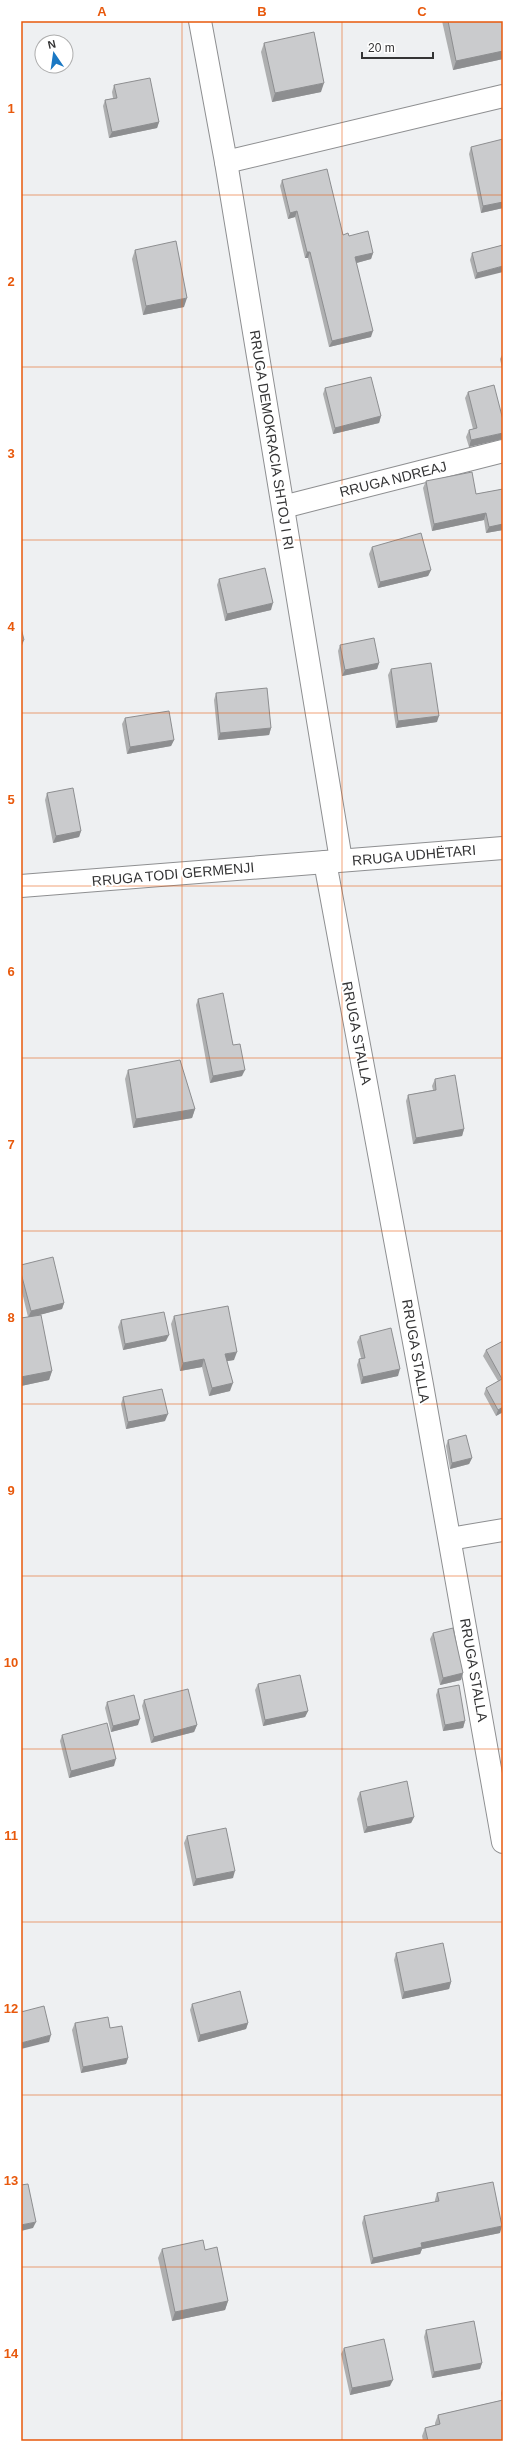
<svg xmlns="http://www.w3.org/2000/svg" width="524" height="2462" font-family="Helvetica,sans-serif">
<rect width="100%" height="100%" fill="#eef0f2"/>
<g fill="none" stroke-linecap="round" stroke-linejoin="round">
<!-- minor casing -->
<g stroke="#8e8f91" stroke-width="24">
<g id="minor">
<polyline points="200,21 226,162 341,860"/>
<polyline points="226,162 503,96"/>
<polyline points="283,507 503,451"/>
<polyline points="325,862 422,1385 503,1842"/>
<polyline points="21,886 503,848"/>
<polyline points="450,1539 503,1530"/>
</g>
</g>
<!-- minor -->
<use href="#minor" stroke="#fff" stroke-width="22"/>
</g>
<!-- wall -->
<g fill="#aeafb0">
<polygon points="442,21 503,21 503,59 453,70"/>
<polygon points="264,43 321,92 272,102 261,52"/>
<polygon points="114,85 159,122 157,128 109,138 103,106 105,100 113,98 112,92"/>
<polygon points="471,147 503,208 481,213 469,154"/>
<polygon points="282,180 343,235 349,236 373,253 371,259 356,263 371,337 329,347 308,258 305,258 295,217 288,219 280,186"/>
<polygon points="503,245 475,279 470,260 472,253"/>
<polygon points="135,250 184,307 143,315 132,259"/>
<polygon points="503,353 503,372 500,359"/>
<polygon points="325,388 381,416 379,423 333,434 323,394"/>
<polygon points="468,392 503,420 469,447 466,437 469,430 473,429 465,398"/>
<polygon points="426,481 476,494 503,489 503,530 486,533 484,520 432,531 423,488"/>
<polygon points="372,547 431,570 428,576 378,588 369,554"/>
<polygon points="219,579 271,610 225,621 217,585"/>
<polygon points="340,645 379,663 377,669 342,676 338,651"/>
<polygon points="391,669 437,722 396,728 388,675"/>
<polygon points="216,693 271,728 269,735 218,740 214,700"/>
<polygon points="125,718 174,740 171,746 127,754 122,724"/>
<polygon points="47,793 81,831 79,837 53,843 45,800"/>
<polygon points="198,999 233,1045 242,1076 210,1083 196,1005"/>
<polygon points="128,1070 195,1109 192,1118 133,1128 125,1079"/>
<polygon points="435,1079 464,1129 462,1136 413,1144 406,1101 408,1095 433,1090 432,1086"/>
<polygon points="21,1265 64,1303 62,1309 39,1315 52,1371 49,1380 21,1386 21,1318 28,1317 21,1288"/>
<polygon points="174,1316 234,1360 227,1361 230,1391 209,1396 202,1367 180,1371 171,1324"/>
<polygon points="121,1320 166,1341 123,1350 118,1327"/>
<polygon points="360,1336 398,1376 361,1384 357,1365 359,1359 361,1358 357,1342"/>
<polygon points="503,1341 503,1412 496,1416 484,1394 486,1388 498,1381 483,1356 486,1350"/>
<polygon points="123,1397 165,1421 126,1429 121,1404"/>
<polygon points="448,1440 472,1458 469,1464 450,1469 446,1446"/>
<polygon points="433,1633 463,1673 461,1680 440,1685 430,1639"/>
<polygon points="258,1684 308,1711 305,1717 263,1726 255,1690"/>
<polygon points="438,1689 465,1721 463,1728 443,1731 436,1695"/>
<polygon points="144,1700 197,1725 194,1732 151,1743 142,1706"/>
<polygon points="107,1702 138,1725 111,1732 105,1708"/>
<polygon points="62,1735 114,1766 69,1778 60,1741"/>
<polygon points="360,1792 414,1817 411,1823 364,1833 357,1799"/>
<polygon points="187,1836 233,1878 193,1886 184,1843"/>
<polygon points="396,1953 451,1982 449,1989 402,1999 394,1960"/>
<polygon points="192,2004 248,2023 246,2029 198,2042 190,2010"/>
<polygon points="75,2023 110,2028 128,2058 126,2064 81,2073 72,2030"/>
<polygon points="437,2193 500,2233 422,2249 420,2254 371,2264 362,2223 364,2216 435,2202 435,2200"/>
<polygon points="162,2249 205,2250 228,2301 225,2310 172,2321 158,2258"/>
<polygon points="426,2330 482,2363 480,2369 432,2378 424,2337"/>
<polygon points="344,2348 390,2386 350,2395 341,2354"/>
<polygon points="503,2387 503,2441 423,2441 422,2436 425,2428 435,2425 435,2423 438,2415 502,2400 501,2393"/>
</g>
<!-- shaded-wall -->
<g fill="#8d8e90">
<polygon points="503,51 503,59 453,70 456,61"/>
<polygon points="324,83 321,92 272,102 275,93"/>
<polygon points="159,122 157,128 109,138 112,132"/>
<polygon points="503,202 503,208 481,213 483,206"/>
<polygon points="297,211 295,217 288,219 290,213"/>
<polygon points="307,252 310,252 308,258 305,258"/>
<polygon points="373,253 371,259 353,264 355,257"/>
<polygon points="503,266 503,272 475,279 477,273"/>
<polygon points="187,298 184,307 143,315 146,306"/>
<polygon points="373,331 371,337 329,347 332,341"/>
<polygon points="381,416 379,423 333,434 335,428"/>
<polygon points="503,433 503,439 469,447 471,440"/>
<polygon points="486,513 484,520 432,531 434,524"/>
<polygon points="503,524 503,530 486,533 489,527"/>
<polygon points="431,570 428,576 378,588 380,582"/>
<polygon points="273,603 271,610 225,621 227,614"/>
<polygon points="24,640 21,648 21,641"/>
<polygon points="379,663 377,669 342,676 345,670"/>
<polygon points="439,716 437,722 396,728 398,721"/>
<polygon points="271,728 269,735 218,740 220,733"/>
<polygon points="174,740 171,746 127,754 130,747"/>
<polygon points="81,831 79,837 53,843 56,836"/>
<polygon points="245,1070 242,1076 210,1083 213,1076"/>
<polygon points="195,1109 192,1118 133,1128 136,1119"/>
<polygon points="464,1129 462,1136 413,1144 416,1138"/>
<polygon points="64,1303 62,1309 28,1318 31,1311"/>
<polygon points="169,1335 166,1341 123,1350 125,1344"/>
<polygon points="237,1352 234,1360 222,1362 225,1354"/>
<polygon points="204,1359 202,1367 180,1371 183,1363"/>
<polygon points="400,1369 398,1376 361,1384 363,1377"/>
<polygon points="52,1371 49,1380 21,1386 21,1377"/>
<polygon points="233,1383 230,1391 209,1396 212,1388"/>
<polygon points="503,1407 503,1412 496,1416 498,1410"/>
<polygon points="168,1414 165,1421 126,1429 128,1422"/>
<polygon points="472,1458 469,1464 450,1469 452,1463"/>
<polygon points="463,1673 461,1680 440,1685 443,1678"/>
<polygon points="308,1711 305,1717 263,1726 265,1720"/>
<polygon points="140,1719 138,1725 111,1732 113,1726"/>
<polygon points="465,1721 463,1728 443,1731 445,1725"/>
<polygon points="197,1725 194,1732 151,1743 154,1737"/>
<polygon points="116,1759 114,1766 69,1778 71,1771"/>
<polygon points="414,1817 411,1823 364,1833 367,1827"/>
<polygon points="235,1871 233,1878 193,1886 196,1879"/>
<polygon points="451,1982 449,1989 402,1999 404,1992"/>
<polygon points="248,2023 246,2029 198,2042 200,2035"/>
<polygon points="51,2035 49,2042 21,2049 21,2043"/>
<polygon points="128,2058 126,2064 81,2073 83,2067"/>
<polygon points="36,2222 33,2228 21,2231 21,2225"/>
<polygon points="502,2226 500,2233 422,2249 420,2254 371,2264 373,2258 421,2243"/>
<polygon points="228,2301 225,2310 172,2321 175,2312"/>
<polygon points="482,2363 480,2369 432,2378 434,2372"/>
<polygon points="393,2380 390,2386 350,2395 352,2388"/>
</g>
<!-- building -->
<g fill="#cacbcd" stroke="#8d8e90">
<polygon points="448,21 503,21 503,51 456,61"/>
<polygon points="314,32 324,83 275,93 264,43"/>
<polygon points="150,78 159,122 112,132 105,100 117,98 114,85"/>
<polygon points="503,139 503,202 483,206 471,147"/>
<polygon points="327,169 343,235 348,233 349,236 368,231 373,253 355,257 373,331 332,341 310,252 307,252 297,211 290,213 282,180"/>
<polygon points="176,241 187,298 146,306 135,250"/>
<polygon points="503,245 503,266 477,273 472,253"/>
<polygon points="371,377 381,416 335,428 325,388"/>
<polygon points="494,385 503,420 503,433 471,440 469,430 477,428 468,392"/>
<polygon points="472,472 476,494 503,489 503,524 489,527 486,513 434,524 426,481"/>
<polygon points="421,533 431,570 380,582 372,547"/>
<polygon points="265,568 273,603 227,614 219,579"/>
<polygon points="21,628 24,640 21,641"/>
<polygon points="374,638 379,663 345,670 340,645"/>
<polygon points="431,663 439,716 398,721 391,669"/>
<polygon points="267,688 271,728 220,733 216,693"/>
<polygon points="169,711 174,740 130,747 125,718"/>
<polygon points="73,788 81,831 56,836 47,793"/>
<polygon points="223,993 233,1045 240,1044 245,1070 213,1076 198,999"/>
<polygon points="180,1060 195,1109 136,1119 128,1070"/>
<polygon points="455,1075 464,1129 416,1138 408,1095 436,1090 435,1079"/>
<polygon points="53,1257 64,1303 31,1311 21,1273 21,1265"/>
<polygon points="228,1306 237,1352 225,1354 233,1383 212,1388 204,1359 183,1363 174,1316"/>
<polygon points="164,1312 169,1335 125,1344 121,1320"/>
<polygon points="41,1315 52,1371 21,1377 21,1318"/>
<polygon points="391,1328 400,1369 363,1377 359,1359 365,1358 360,1336"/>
<polygon points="503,1341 503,1407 498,1410 486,1388 502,1379 486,1350"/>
<polygon points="162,1389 168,1414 128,1422 123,1397"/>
<polygon points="466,1435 472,1458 452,1463 448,1440"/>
<polygon points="453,1628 463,1673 443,1678 433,1633"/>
<polygon points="300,1675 308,1711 265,1720 258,1684"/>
<polygon points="459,1685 465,1721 445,1725 438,1689"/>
<polygon points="188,1689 197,1725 154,1737 144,1700"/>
<polygon points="134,1695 140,1719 113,1726 107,1702"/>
<polygon points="107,1723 116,1759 71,1771 62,1735"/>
<polygon points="407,1781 414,1817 367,1827 360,1792"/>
<polygon points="226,1828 235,1871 196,1879 187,1836"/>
<polygon points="443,1943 451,1982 404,1992 396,1953"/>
<polygon points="240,1991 248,2023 200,2035 192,2004"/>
<polygon points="44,2006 51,2035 21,2043 21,2012"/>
<polygon points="108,2017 110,2028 122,2026 128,2058 83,2067 75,2023"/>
<polygon points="493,2182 502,2226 421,2243 422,2247 373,2258 364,2216 439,2201 437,2193"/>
<polygon points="28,2184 36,2222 21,2225 21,2185"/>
<polygon points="203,2240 205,2250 217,2247 228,2301 175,2312 162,2249"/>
<polygon points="474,2321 482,2363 434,2372 426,2330"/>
<polygon points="384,2339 393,2380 352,2388 344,2348"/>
<polygon points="503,2400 503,2441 428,2441 425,2428 440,2424 438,2415"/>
</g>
<!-- grid -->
<path fill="none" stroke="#e8590c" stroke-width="1" stroke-opacity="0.55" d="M182 21V2441M342 21V2441M21 195H503M21 367H503M21 540H503M21 713H503M21 886H503M21 1058H503M21 1231H503M21 1404H503M21 1576H503M21 1749H503M21 1922H503M21 2095H503M21 2267H503"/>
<g text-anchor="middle" stroke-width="4" stroke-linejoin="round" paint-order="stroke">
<!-- street labels -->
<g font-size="14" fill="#343435" stroke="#fff">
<text transform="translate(272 440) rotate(81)" y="5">RRUGA DEMOKRACIA SHTOJ I RI</text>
<text transform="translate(393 479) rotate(-14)" y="5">RRUGA NDREAJ</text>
<text transform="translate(414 855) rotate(-5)" y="5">RRUGA UDHËTARI</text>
<text transform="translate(173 874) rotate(-5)" y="5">RRUGA TODI GERMENJI</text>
<text transform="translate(357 1033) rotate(79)" y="5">RRUGA STALLA</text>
<text transform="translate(416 1351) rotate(80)" y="5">RRUGA STALLA</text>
<text transform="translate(474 1670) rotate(80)" y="5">RRUGA STALLA</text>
</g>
</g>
<!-- border -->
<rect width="524" height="2462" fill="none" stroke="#ffffff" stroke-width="44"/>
<!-- north arrow -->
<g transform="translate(54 54) rotate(347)"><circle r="19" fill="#ffffff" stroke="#aeaeae"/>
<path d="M0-3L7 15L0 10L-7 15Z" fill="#1a78c4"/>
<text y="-6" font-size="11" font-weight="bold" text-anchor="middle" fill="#343435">N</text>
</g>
<!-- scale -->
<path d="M362 52v6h71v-6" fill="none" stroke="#343435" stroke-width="2"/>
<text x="368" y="52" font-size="12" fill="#343435" stroke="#ffffff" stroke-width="3" paint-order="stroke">20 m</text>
<rect x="22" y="22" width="480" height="2418" fill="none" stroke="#e8590c" stroke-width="1.5"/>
<g font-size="13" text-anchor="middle" font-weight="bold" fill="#e8590c">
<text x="102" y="16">A</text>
<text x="262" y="16">B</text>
<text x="422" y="16">C</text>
<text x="11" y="113">1</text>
<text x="11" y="286">2</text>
<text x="11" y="458">3</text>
<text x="11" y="631">4</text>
<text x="11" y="804">5</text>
<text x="11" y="976">6</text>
<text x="11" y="1149">7</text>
<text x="11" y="1322">8</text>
<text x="11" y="1495">9</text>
<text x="11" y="1667">10</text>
<text x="11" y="1840">11</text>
<text x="11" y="2013">12</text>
<text x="11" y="2185">13</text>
<text x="11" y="2358">14</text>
</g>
</svg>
